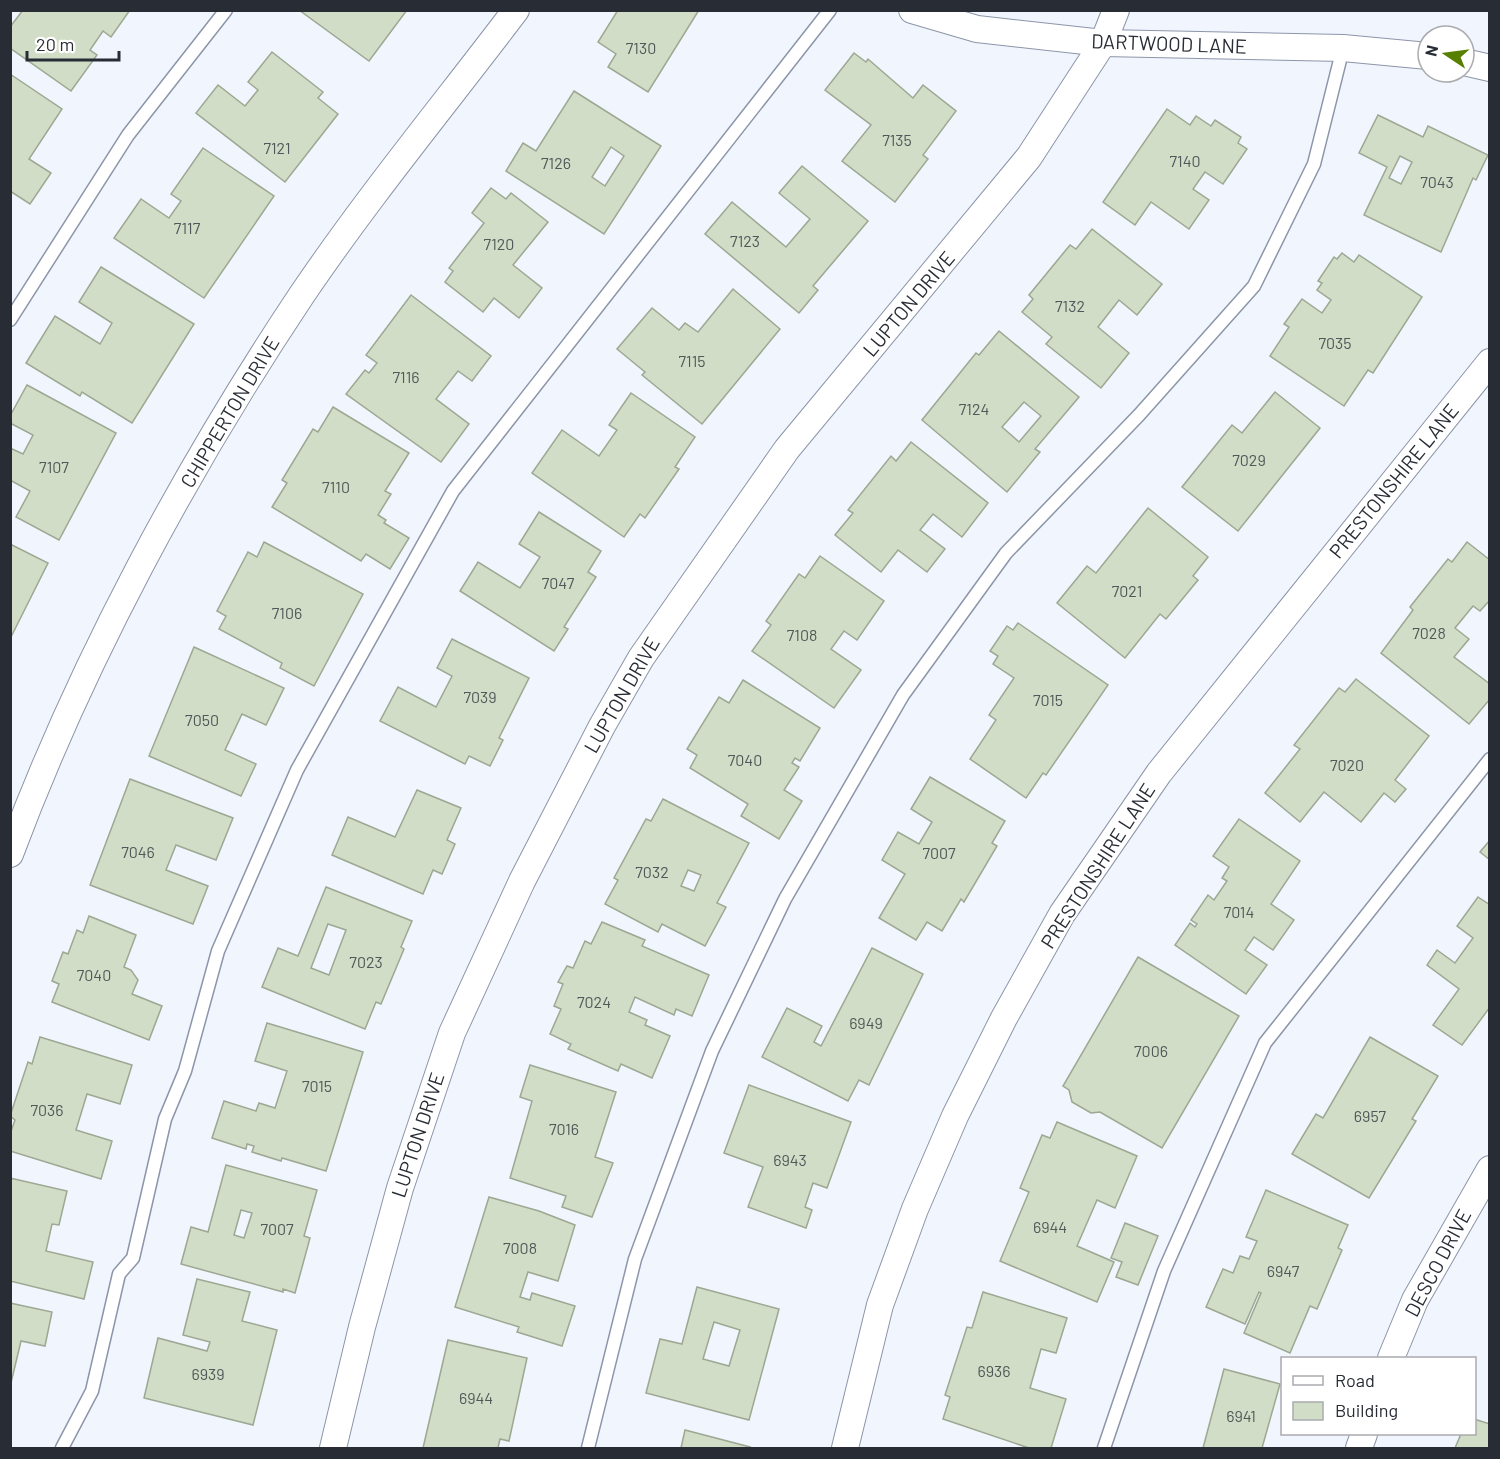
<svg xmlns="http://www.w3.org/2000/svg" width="1500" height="1459" font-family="Barlow,sans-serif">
<rect width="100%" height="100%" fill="#f1f5fe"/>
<!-- building -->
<g fill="#d2ddc7" stroke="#9da792" stroke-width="1.5" fill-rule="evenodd">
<polygon points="23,10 130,10 111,37 103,31 90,50 97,55 71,91 10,48 10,27"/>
<polygon points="299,10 407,10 369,61"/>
<polygon points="618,10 699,10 648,92 608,67 616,54 598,42"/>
<polygon points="272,52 323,92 318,98 338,114 285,182 196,113 218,85 245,106 258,90 248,82"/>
<polygon points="854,53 866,62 868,59 913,98 923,85 956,111 923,155 928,159 895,202 842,161 871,125 825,90"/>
<polygon points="10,74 62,109 29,159 51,173 30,204 10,191"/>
<path d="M574 91 661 146 604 234 506 171 523 143 536 151ZM611 147 624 156 605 186 592 177Z"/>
<polygon points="1167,109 1190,125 1196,116 1211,126 1215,120 1241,137 1238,143 1247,149 1223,184 1205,172 1193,189 1209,200 1189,229 1151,202 1135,225 1103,202"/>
<path d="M1378 115 1423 137 1428 126 1488 155 1476 180 1473 178 1441 252 1364 215 1387 167 1359 153ZM1400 156 1412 162 1401 184 1389 178Z"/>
<polygon points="203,148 274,196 204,298 114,238 141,199 169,218 181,201 171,194"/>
<polygon points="802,166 868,221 813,286 818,290 799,313 705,234 732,202 786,247 810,219 779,193"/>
<polygon points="491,188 506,199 511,193 548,222 513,265 542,288 519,318 494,298 483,312 445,282 453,271 449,268 484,223 472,213"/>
<polygon points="1092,229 1162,284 1137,315 1119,300 1098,327 1129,353 1101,388 1046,344 1052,337 1022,312 1033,299 1029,295 1070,245 1076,249"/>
<polygon points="1342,253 1354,262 1359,255 1422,297 1373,373 1368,370 1344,406 1270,356 1289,327 1284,324 1302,299 1322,313 1331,300 1317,290 1322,283 1318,281 1334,257 1337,259"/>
<polygon points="101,267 194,324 132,423 82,392 80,396 26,363 55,316 100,344 112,323 79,302"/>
<polygon points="733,289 780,329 702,424 642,375 645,372 617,349 652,308 679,330 685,323 698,332"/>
<polygon points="411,295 491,356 472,381 458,371 436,399 469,424 441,462 346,394 365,370 369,373 377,363 366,355"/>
<path d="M999 331 1079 397 1035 449 1040 452 1007 492 922 420 976 353 979 355ZM1024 402 1041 416 1019 442 1002 427Z"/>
<polygon points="27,385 116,433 59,540 16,517 30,491 10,480 10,448 23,454 33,435 10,423 10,416"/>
<polygon points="1275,392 1320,428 1238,531 1182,487 1232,425 1242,433"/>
<polygon points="631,393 695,437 675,467 679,469 645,518 640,514 624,537 532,473 562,430 599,456 617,430 609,425"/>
<polygon points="333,407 409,453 385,491 391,494 378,515 386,520 384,523 409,538 390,569 366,554 361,561 272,507 287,483 282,480 313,429 318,432"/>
<polygon points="911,442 988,503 962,537 933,514 920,530 945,549 927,572 898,550 881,572 835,535 853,513 848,510 891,456 896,461"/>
<polygon points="1148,508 1208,557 1193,576 1198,580 1166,619 1160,614 1125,658 1057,603 1087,566 1096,573"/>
<polygon points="539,512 601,551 588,572 596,577 564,627 568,629 554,651 460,591 478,562 520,588 540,557 519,544"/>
<polygon points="264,542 363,594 314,686 280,668 282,663 219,629 226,616 217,611 248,552 257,557"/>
<polygon points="1467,542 1490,560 1490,600 1480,611 1473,606 1455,628 1469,639 1454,657 1490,684 1490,699 1469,724 1381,653 1413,610 1410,607 1448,559 1452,562"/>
<polygon points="10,544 48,563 10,639"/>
<polygon points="820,556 884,601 857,640 844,631 831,649 861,670 834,708 752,651 771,625 766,621 799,574 805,578"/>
<polygon points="1018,623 1108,685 1046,775 1043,773 1026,798 970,759 996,720 989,715 1014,678 993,664 998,656 990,651 1007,626 1013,630"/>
<polygon points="452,639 529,678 499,738 503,740 490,766 469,756 465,764 380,721 398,687 436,707 452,676 437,668"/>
<polygon points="194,647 284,688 266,725 242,714 225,750 256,764 241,796 149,756"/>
<polygon points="1356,679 1429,736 1395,780 1406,789 1395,802 1384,793 1361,822 1324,792 1300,822 1265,793 1300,749 1294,745 1339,688 1345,692"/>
<polygon points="743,680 820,728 800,761 795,758 792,763 799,767 784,790 802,801 779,839 741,816 748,804 690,768 697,755 687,749 719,697 729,703"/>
<polygon points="930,777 1005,821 992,843 997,846 964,902 961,899 942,931 927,922 916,940 879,918 905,874 882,860 898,832 919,844 932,822 911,809"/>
<polygon points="130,779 233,818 216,860 176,845 166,870 208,886 193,924 90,885"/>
<polygon points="417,790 461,808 447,840 455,844 442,874 433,870 423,894 332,855 348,817 395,837"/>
<path d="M663 799 749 843 717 903 726 907 705 946 662 924 658 932 605 904 618 880 614 878 646 819 651 821ZM688 870 701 875 694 891 681 886Z"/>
<polygon points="1239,819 1300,861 1271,904 1294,920 1273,950 1254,937 1245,950 1267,965 1246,994 1175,945 1190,923 1195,927 1197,924 1191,920 1208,895 1214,900 1227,881 1222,878 1229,867 1213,856"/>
<polygon points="1490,840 1490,860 1480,852"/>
<path d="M326 887 412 921 401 947 404 949 381 1004 376 1002 365 1029 262 987 278 948 298 956ZM328 924 346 930 329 975 311 968Z"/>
<polygon points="1478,897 1490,905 1490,1007 1462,1045 1433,1025 1459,989 1427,965 1437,950 1455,963 1473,938 1457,926"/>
<polygon points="89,916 136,935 124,967 131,970 138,980 132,994 162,1006 149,1040 52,1002 59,984 52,981 63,952 68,954 77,930 83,933"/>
<polygon points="602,922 645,940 642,946 709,975 692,1016 676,1009 674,1015 635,997 629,1012 647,1020 645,1025 670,1036 652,1078 621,1064 618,1071 568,1049 571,1044 550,1034 561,1009 554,1006 563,984 558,982 567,966 573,968 585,941 591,944"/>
<polygon points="872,948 923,974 869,1085 859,1080 848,1101 762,1057 787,1008 822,1026 814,1042 821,1046"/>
<polygon points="1138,957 1239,1016 1162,1148 1100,1112 1091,1113 1072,1102 1069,1090 1063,1086"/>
<polygon points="267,1023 363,1052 326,1171 282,1158 281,1161 252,1152 254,1146 247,1144 246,1149 212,1138 224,1101 256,1111 259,1103 275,1108 287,1071 255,1061"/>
<polygon points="40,1037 132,1065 120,1104 87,1094 76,1130 112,1141 101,1179 10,1151 10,1134 15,1120 10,1116 28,1062 32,1064"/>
<polygon points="1370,1037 1438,1076 1412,1119 1416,1121 1369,1198 1292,1154 1316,1114 1323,1118"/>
<polygon points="530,1065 616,1092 595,1157 613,1163 592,1217 562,1207 566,1196 510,1178 532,1101 520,1097"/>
<polygon points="749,1085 851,1122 827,1188 813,1183 805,1207 812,1210 806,1228 748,1207 763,1167 724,1153"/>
<polygon points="1057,1122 1137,1156 1115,1208 1097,1200 1077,1246 1114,1262 1097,1302 1000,1261 1029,1192 1020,1188 1042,1135 1050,1138"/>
<path d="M226 1165 317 1190 304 1236 310 1238 295 1293 283 1289V1292L181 1264 191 1227 208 1232ZM241 1210 252 1213 244 1238 234 1235Z"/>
<polygon points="10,1178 67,1191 59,1225 52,1224 46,1251 93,1262 84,1299 10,1281"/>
<polygon points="1266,1190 1348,1225 1338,1248 1342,1250 1317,1309 1310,1306 1290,1353 1244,1333 1261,1293 1259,1292 1245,1324 1206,1307 1223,1269 1233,1273 1240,1256 1249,1259 1257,1241 1246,1237"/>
<polygon points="489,1197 539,1211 575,1225 558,1281 528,1272 520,1297 530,1300 532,1293 575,1306 562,1346 517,1332 519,1327 455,1307"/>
<polygon points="1125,1223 1158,1236 1138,1285 1116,1277 1122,1262 1111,1258"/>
<polygon points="197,1279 250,1292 242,1321 277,1330 253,1425 144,1398 158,1338 207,1351 210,1342 183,1335"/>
<path d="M697 1287 779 1309 749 1420 646 1393 660 1339 682 1344ZM714 1322 740 1330 729 1366 703 1359Z"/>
<polygon points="983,1292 1067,1318 1056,1353 1041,1349 1030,1388 1066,1399 1051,1448 1029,1448 943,1419 950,1397 945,1395 967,1327 972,1328"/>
<polygon points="10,1303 52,1312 45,1346 21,1341 10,1387"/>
<polygon points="448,1340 527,1358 509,1441 500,1439 498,1448 423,1448"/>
<polygon points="1224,1369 1280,1384 1262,1448 1203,1448"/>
<polygon points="1474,1419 1490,1424 1490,1448 1455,1448 1461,1434 1474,1434"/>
<polygon points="685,1430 750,1447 749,1448 681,1448"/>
</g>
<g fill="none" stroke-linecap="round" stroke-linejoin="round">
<!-- lane casing -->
<g stroke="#8c95a9" stroke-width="15">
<g id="lane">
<polyline points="10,320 128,135 226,10"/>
<polyline points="62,1448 92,1391 119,1274 133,1258 165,1119 185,1071 218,951 297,770 453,491 830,10"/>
<polyline points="588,1448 635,1259 712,1051 785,899 903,695 1006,553 1139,415 1254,286 1314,164 1343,48"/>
<polyline points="1104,1448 1164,1271 1265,1043 1490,759"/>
</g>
</g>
<!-- street casing -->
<g stroke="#8c95a9" stroke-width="28">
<g id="street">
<polyline points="912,10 977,29 1103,43 1343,48 1428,56"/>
<polyline points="1464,62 1490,68"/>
<path d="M10 854C82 661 187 467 301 296 368 197 444 105 516 10"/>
<polyline points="1391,1358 1415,1300 1490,1169"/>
<polyline points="333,1448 362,1327 400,1188 452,1033 522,881 602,726 641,658 787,449 1029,157 1103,43 1116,10"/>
<polyline points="845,1448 880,1305 915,1209 955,1116 1004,1018 1062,914 1159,773 1490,362"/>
<polyline points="1359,1448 1364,1434"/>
</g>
</g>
<!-- lane -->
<use href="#lane" stroke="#fff" stroke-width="12"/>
<!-- street -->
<use href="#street" stroke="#fff" stroke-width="26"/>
</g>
<g text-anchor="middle" stroke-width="4.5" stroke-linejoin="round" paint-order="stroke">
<!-- number labels -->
<g font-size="16" fill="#525859">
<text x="641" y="54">7130</text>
<text x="897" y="146">7135</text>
<text x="277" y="154">7121</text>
<text x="1185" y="167">7140</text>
<text x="556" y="169">7126</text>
<text x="1437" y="188">7043</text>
<text x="187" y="234">7117</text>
<text x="745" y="247">7123</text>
<text x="499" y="250">7120</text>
<text x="1070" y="312">7132</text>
<text x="1335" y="349">7035</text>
<text x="692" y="367">7115</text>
<text x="406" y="383">7116</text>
<text x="974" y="415">7124</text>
<text x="1249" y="466">7029</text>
<text x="54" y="473">7107</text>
<text x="336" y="493">7110</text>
<text x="558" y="589">7047</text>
<text x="1127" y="597">7021</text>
<text x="287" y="619">7106</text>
<text x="1429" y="639">7028</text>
<text x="802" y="641">7108</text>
<text x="480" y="703">7039</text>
<text x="1048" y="706">7015</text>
<text x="202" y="726">7050</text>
<text x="745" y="766">7040</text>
<text x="1347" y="771">7020</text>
<text x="138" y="858">7046</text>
<text x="939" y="859">7007</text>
<text x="652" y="878">7032</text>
<text x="1239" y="918">7014</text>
<text x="366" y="968">7023</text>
<text x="94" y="981">7040</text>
<text x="594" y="1008">7024</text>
<text x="866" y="1029">6949</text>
<text x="1151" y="1057">7006</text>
<text x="317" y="1092">7015</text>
<text x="47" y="1116">7036</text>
<text x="1370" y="1122">6957</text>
<text x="564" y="1135">7016</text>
<text x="790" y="1166">6943</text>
<text x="1050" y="1233">6944</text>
<text x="277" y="1235">7007</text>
<text x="520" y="1254">7008</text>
<text x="1283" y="1277">6947</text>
<text x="994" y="1377">6936</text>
<text x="208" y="1380">6939</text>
<text x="476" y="1404">6944</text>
<text x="1241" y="1422">6941</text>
</g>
<!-- street labels -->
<g font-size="20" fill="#282c34" stroke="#fff">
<text transform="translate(1169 44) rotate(2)" y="7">DARTWOOD LANE</text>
<text transform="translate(909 304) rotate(-50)" y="7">LUPTON DRIVE</text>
<text transform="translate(230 412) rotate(-59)" y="7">CHIPPERTON DRIVE</text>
<text transform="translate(1394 481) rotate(-51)" y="7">PRESTONSHIRE LANE</text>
<text transform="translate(622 695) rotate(-60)" y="7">LUPTON DRIVE</text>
<text transform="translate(1098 866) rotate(-57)" y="7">PRESTONSHIRE LANE</text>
<text transform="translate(418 1135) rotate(-72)" y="7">LUPTON DRIVE</text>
<text transform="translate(1438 1263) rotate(-62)" y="7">DESCO DRIVE</text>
</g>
</g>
<!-- border -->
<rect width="1500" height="1459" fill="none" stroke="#282c34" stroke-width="24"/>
<!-- legend -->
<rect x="1281" y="1357" width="195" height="78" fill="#ffffff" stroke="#a9abae" stroke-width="1.5"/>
<rect x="1293" y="1376" width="30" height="9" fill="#ffffff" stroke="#a9abae" stroke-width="1.5"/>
<text x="1335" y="1387" font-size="18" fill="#282c34">Road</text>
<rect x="1293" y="1402" width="30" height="18" fill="#d2ddc7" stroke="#a9abae" stroke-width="1.5"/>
<text x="1335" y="1417" font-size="18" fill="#282c34">Building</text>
<!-- north arrow -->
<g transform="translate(1446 54) rotate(283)"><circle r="28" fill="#ffffff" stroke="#a9abae" stroke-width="1.5"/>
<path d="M0-4.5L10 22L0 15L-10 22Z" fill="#588000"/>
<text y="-9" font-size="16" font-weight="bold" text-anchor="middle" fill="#282c34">N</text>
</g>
<!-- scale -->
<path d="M27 51v9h92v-9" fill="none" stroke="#282c34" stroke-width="3"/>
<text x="36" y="51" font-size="18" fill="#282c34" stroke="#ffffff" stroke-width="4.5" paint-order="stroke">20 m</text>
</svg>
